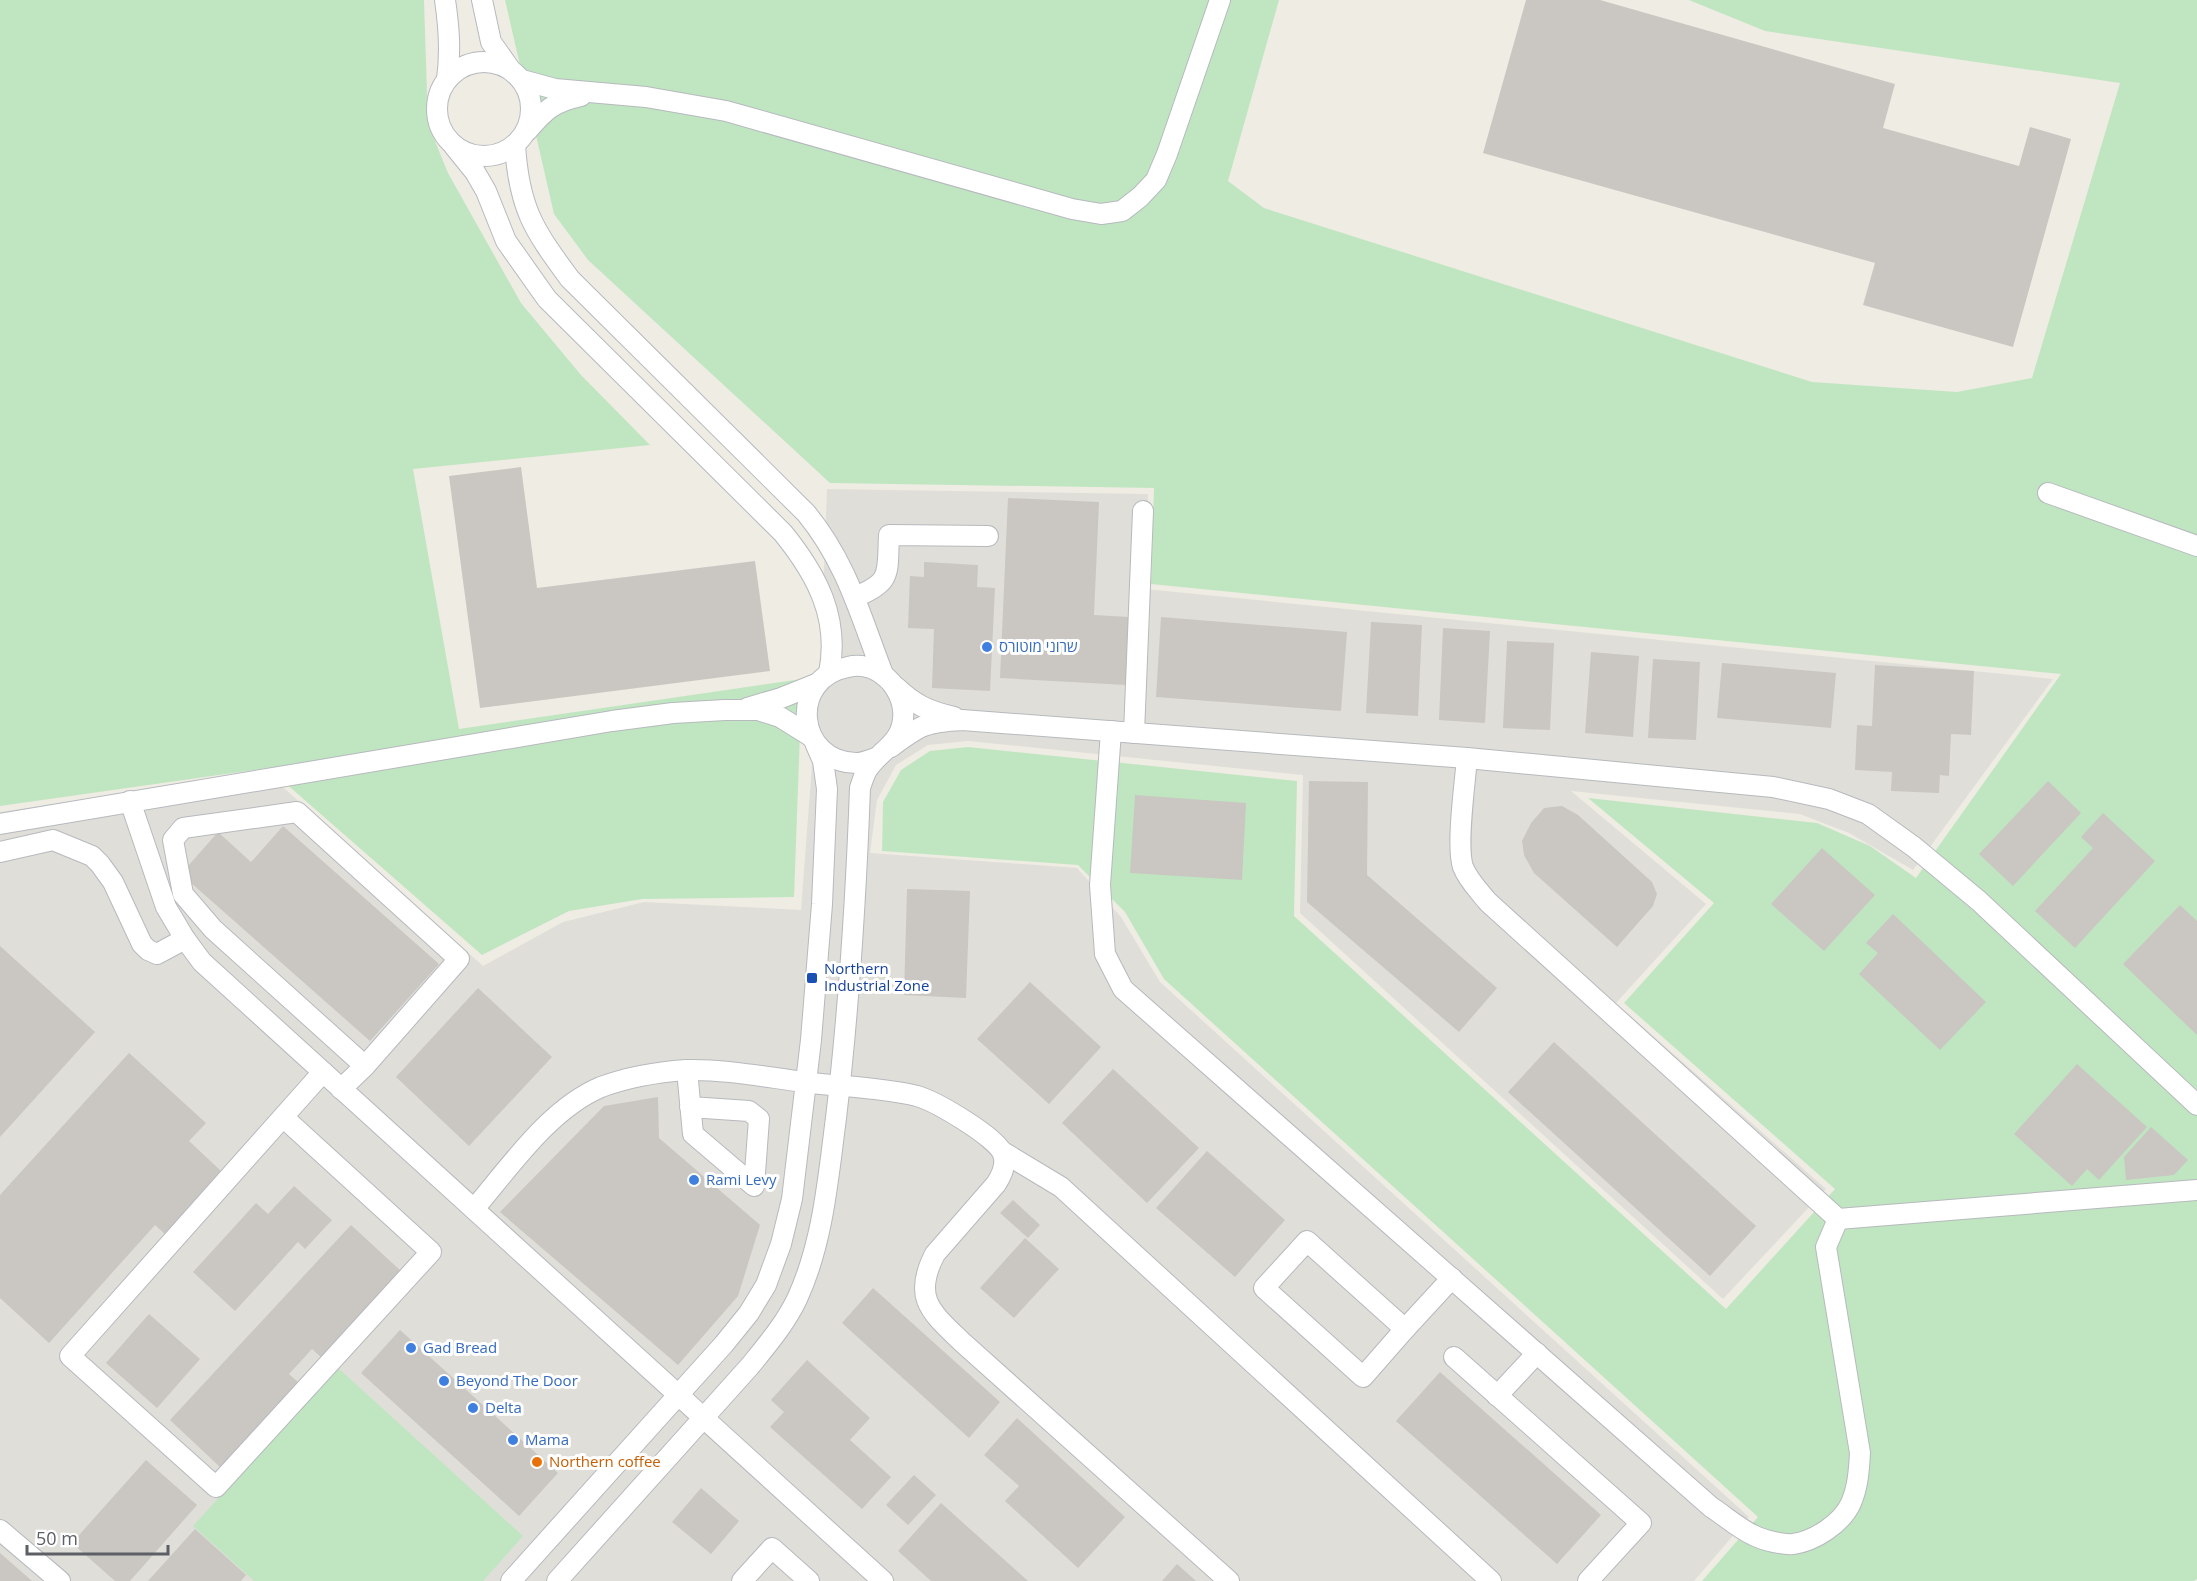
<svg xmlns="http://www.w3.org/2000/svg" width="2197" height="1581" font-family="'Open Sans',Heebo,sans-serif">
<rect width="100%" height="100%" fill="#efece4"/>
<!-- industrial -->
<polygon fill="#e0ded8" points="827,489 1148,494 1145,589 2053,679 1913,870 1849,833 1800,814 1571,791 1706,904 1616,1003 1826,1189 1723,1299 1300,913 1303,775 968,741 928,745 896,765 877,800 870,853 1077,868 1121,917 1160,982 1749,1517 1694,1581 0,1581 0,812 266,772 483,966 563,922 644,902 801,910 821,647"/>
<!-- green -->
<g fill="#c0e6c1">
<polygon points="0,0 424,0 428,124 448,173 521,303 581,375 650,445 413,469 459,729 802,679 794,897 642,899 569,911 482,955 268,768 0,806"/>
<polygon points="505,0 1279,0 1228,181 1264,208 1812,382 1957,392 2032,378 2120,83 1765,31 1689,0 2197,0 2197,1579 2194,1581 1702,1581 1758,1517 1164,979 1125,912 1078,865 882,851 883,802 901,770 930,751 968,747 1297,781 1294,916 1726,1309 1835,1189 1624,1003 1714,903 1588,798 1817,823 1870,846 1916,878 2061,674 1151,584 1154,488 830,483 588,260 554,214"/>
<polygon points="337,1367 523,1536 483,1581 254,1581 193,1526"/>
</g>
<!-- building -->
<g fill="#cac6c1">
<polygon points="1526,0 1600,0 1895,84 1883,128 2019,166 2030,127 2071,139 2013,347 1863,305 1875,263 1483,153"/>
<polygon points="521,467 537,588 755,561 770,671 480,708 449,476"/>
<polygon points="1008,498 1099,502 1094,615 1129,617 1126,685 1000,678"/>
<polygon points="924,562 978,565 977,587 995,588 990,691 932,688 934,629 908,628 910,576 924,577"/>
<polygon points="1161,617 1347,632 1341,711 1156,697"/>
<polygon points="1371,622 1422,625 1418,716 1366,713"/>
<polygon points="1443,628 1490,631 1485,723 1439,720"/>
<polygon points="1507,641 1554,643 1550,730 1503,728"/>
<polygon points="1591,652 1639,656 1633,737 1585,733"/>
<polygon points="1653,659 1700,662 1696,740 1648,738"/>
<polygon points="1722,663 1836,673 1831,728 1717,718"/>
<polygon points="1875,665 1974,671 1971,735 1951,734 1949,776 1940,775 1939,793 1891,791 1892,772 1855,770 1857,725 1872,726"/>
<polygon points="1309,781 1368,782 1367,875 1497,988 1459,1032 1307,902"/>
<polygon points="2048,781 2081,813 2013,886 1979,854"/>
<polygon points="1135,795 1246,803 1242,880 1130,873"/>
<polygon points="1562,806 1578,815 1652,882 1657,894 1653,906 1617,947 1534,873 1524,855 1522,841 1531,823 1544,808"/>
<polygon points="2103,813 2155,861 2075,948 2035,911 2093,848 2081,837"/>
<polygon points="283,826 439,964 370,1041 181,874 218,832 251,862"/>
<polygon points="1822,848 1875,895 1824,951 1771,904"/>
<polygon points="907,889 970,891 966,998 904,995"/>
<polygon points="2180,905 2197,921 2197,1035 2123,964"/>
<polygon points="1893,914 1986,1002 1940,1050 1859,974 1878,953 1866,943"/>
<polygon points="0,946 95,1032 0,1137"/>
<polygon points="1030,982 1101,1047 1049,1104 977,1039"/>
<polygon points="478,988 552,1057 469,1146 396,1077"/>
<polygon points="1554,1042 1756,1226 1710,1276 1508,1092"/>
<polygon points="129,1053 206,1123 189,1141 221,1171 165,1234 155,1225 49,1343 0,1298 0,1195"/>
<polygon points="2077,1064 2147,1127 2099,1180 2087,1169 2072,1186 2014,1134"/>
<polygon points="1113,1069 1199,1148 1147,1203 1062,1123"/>
<polygon points="658,1097 659,1138 760,1225 738,1296 678,1365 500,1212 604,1106"/>
<polygon points="2151,1127 2188,1160 2174,1175 2126,1180 2124,1157"/>
<polygon points="1207,1151 1285,1220 1235,1277 1156,1208"/>
<polygon points="294,1186 332,1220 305,1249 298,1242 235,1311 193,1272 256,1203 268,1214"/>
<polygon points="1013,1200 1040,1225 1028,1238 1000,1213"/>
<polygon points="351,1225 402,1272 322,1358 312,1349 289,1374 299,1383 220,1467 170,1420"/>
<polygon points="1025,1238 1059,1269 1014,1318 980,1288"/>
<polygon points="873,1288 1000,1402 969,1438 842,1323"/>
<polygon points="149,1314 200,1359 157,1408 106,1363"/>
<polygon points="400,1330 558,1473 519,1516 361,1373"/>
<polygon points="807,1360 870,1418 850,1440 891,1477 862,1509 770,1427 784,1412 771,1400"/>
<polygon points="1440,1372 1601,1515 1557,1564 1396,1421"/>
<polygon points="1017,1418 1125,1517 1078,1568 1005,1501 1019,1486 984,1455"/>
<polygon points="146,1460 197,1505 130,1581 115,1581 72,1543"/>
<polygon points="914,1475 936,1495 908,1525 886,1505"/>
<polygon points="701,1488 739,1521 711,1554 672,1522"/>
<polygon points="941,1503 1028,1581 931,1581 898,1551"/>
<polygon points="195,1529 246,1575 241,1581 148,1581"/>
<polygon points="0,1553 32,1581 0,1581"/>
<polygon points="1177,1564 1196,1581 1162,1581"/>
</g>
<g fill="none" stroke-linecap="round" stroke-linejoin="round">
<!-- minor casing -->
<g stroke="#b6b9be" stroke-width="22">
<g id="minor">
<path d="M445 0C449 27 451 51 447 79"/>
<polyline points="482,0 491,42 510,69"/>
<circle cx="484" cy="109" r="47"/>
<polyline points="522,80 555,89 646,97 726,111 1072,209 1101,214 1122,211 1140,197 1156,180 1167,154 1220,0"/>
<path d="M527 131C545 110 553 102 581 96"/>
<path d="M515 145C519 208 533 229 570 279L806 513C847 563 860 615 883 674"/>
<path d="M454 146 475 172 486 191 506 241 547 299 783 533C817 575 840 618 829 673"/>
<polyline points="2048,493 2197,546"/>
<path d="M855 597C893 582 887 573 889 535L988 536"/>
<path d="M896 687C915 705 928 711 954 717"/>
<polyline points="747,708 781,698 816,684"/>
<path d="M1111 731 1100 885 1105 954 1123 989 1711 1507C1725 1516 1738 1528 1753 1535 1763 1540 1782 1545 1793 1544 1815 1541 1842 1523 1851 1503 1858 1487 1859 1470 1860 1453L1826 1247 1838 1219"/>
<polyline points="1134,733 1143,511"/>
<path d="M891 747C920 725 926 722 962 720L1467 758 1773 787 1829 799 1868 814 1914 847 1979 901 2197 1105"/>
<path d="M1467 758C1465 783 1456 846 1463 867 1468 880 1479 891 1488 902L1838 1219 2197 1190"/>
<polyline points="130,801 166,907 185,939 202,962 883,1581"/>
<polyline points="0,824 612,721 673,713 725,710 758,710 780,717 812,737"/>
<polyline points="0,852 53,840 92,856 100,864 113,882 142,944 148,950 157,954 185,939"/>
<polyline points="687,1070 693,1134 754,1186 759,1119 749,1111 690,1107"/>
<polyline points="341,1089 365,1066 459,959 297,812 183,828 173,840 183,894 213,929 365,1066"/>
<polyline points="283,1117 431,1252 216,1487 70,1356 323,1072"/>
<polyline points="1003,1152 1061,1187 1491,1581"/>
<path d="M474 1209C510 1167 549 1109 601 1087 628 1077 658 1072 686 1070 725 1069 765 1077 804 1082 842 1087 880 1087 917 1096 935 1101 997 1137 1003 1154 1007 1165 1002 1175 996 1184L935 1254C912 1298 931 1312 962 1342L1229 1581"/>
<polygon points="1307,1241 1405,1329 1363,1377 1264,1288"/>
<polyline points="1405,1329 1452,1278"/>
<polyline points="1454,1357 1641,1523 1588,1581"/>
<polyline points="1497,1396 1537,1353"/>
<polyline points="0,1530 60,1581"/>
<polyline points="511,1581 724,1344 749,1313 766,1285 781,1244 792,1199 811,1040 822,904 827,789 823,761 816,745"/>
<path d="M557 1581 750 1366C767 1345 785 1324 797 1299 823 1243 828 1179 836 1118 849 1008 856 898 860 788 862 782 864 775 867 770 879 751 901 744 903 719 905 703 896 684 883 675 873 667 860 664 848 667 788 678 796 762 856 763 863 763 872 759 878 757"/>
<polyline points="742,1581 772,1548 809,1581"/>
</g>
</g>
<!-- minor -->
<use href="#minor" stroke="#fff" stroke-width="20"/>
</g>
<!-- markers -->
<g fill="#3f7fe0" stroke="#fff" stroke-width="2">
<circle cx="987" cy="647" r="6"/>
<circle cx="694" cy="1180" r="6"/>
<circle cx="411" cy="1348" r="6"/>
<circle cx="444" cy="1381" r="6"/>
<circle cx="473" cy="1408" r="6"/>
<circle cx="513" cy="1440" r="6"/>
</g>
<rect fill="#1a4fb4" stroke="#fff" stroke-width="2" x="806" y="972" width="12" height="12" rx="3"/>
<circle fill="#e8710a" stroke="#fff" stroke-width="2" cx="537" cy="1462" r="6"/>
<g text-anchor="middle" stroke-width="6" stroke-linejoin="round" paint-order="stroke">
<!-- shop labels -->
<g font-size="15" fill="#366cbe" stroke="#fff" text-anchor="start">
<text x="999" y="652">שרוני מוטורס</text>
<text x="706" y="1185">Rami Levy</text>
<text x="423" y="1353">Gad Bread</text>
<text x="456" y="1386">Beyond The Door</text>
<text x="485" y="1413">Delta</text>
<text x="525" y="1445">Mama</text>
</g>
<!-- transit labels -->
<g font-size="15" fill="#164399" stroke="#fff" text-anchor="start">
<text x="824" y="974">Northern<tspan x="824" dy="17">Industrial Zone</tspan></text>
</g>
<!-- food labels -->
<g font-size="15" fill="#c56008" stroke="#fff" text-anchor="start">
<text x="549" y="1467">Northern coffee</text>
</g>
</g>
<!-- scale -->
<path d="M27 1545v9h141v-9" fill="none" stroke="#5c5f65" stroke-width="3"/>
<text x="36" y="1545" font-size="18" fill="#5c5f65" stroke="#ffffff" stroke-width="4.5" paint-order="stroke">50 m</text>
</svg>
